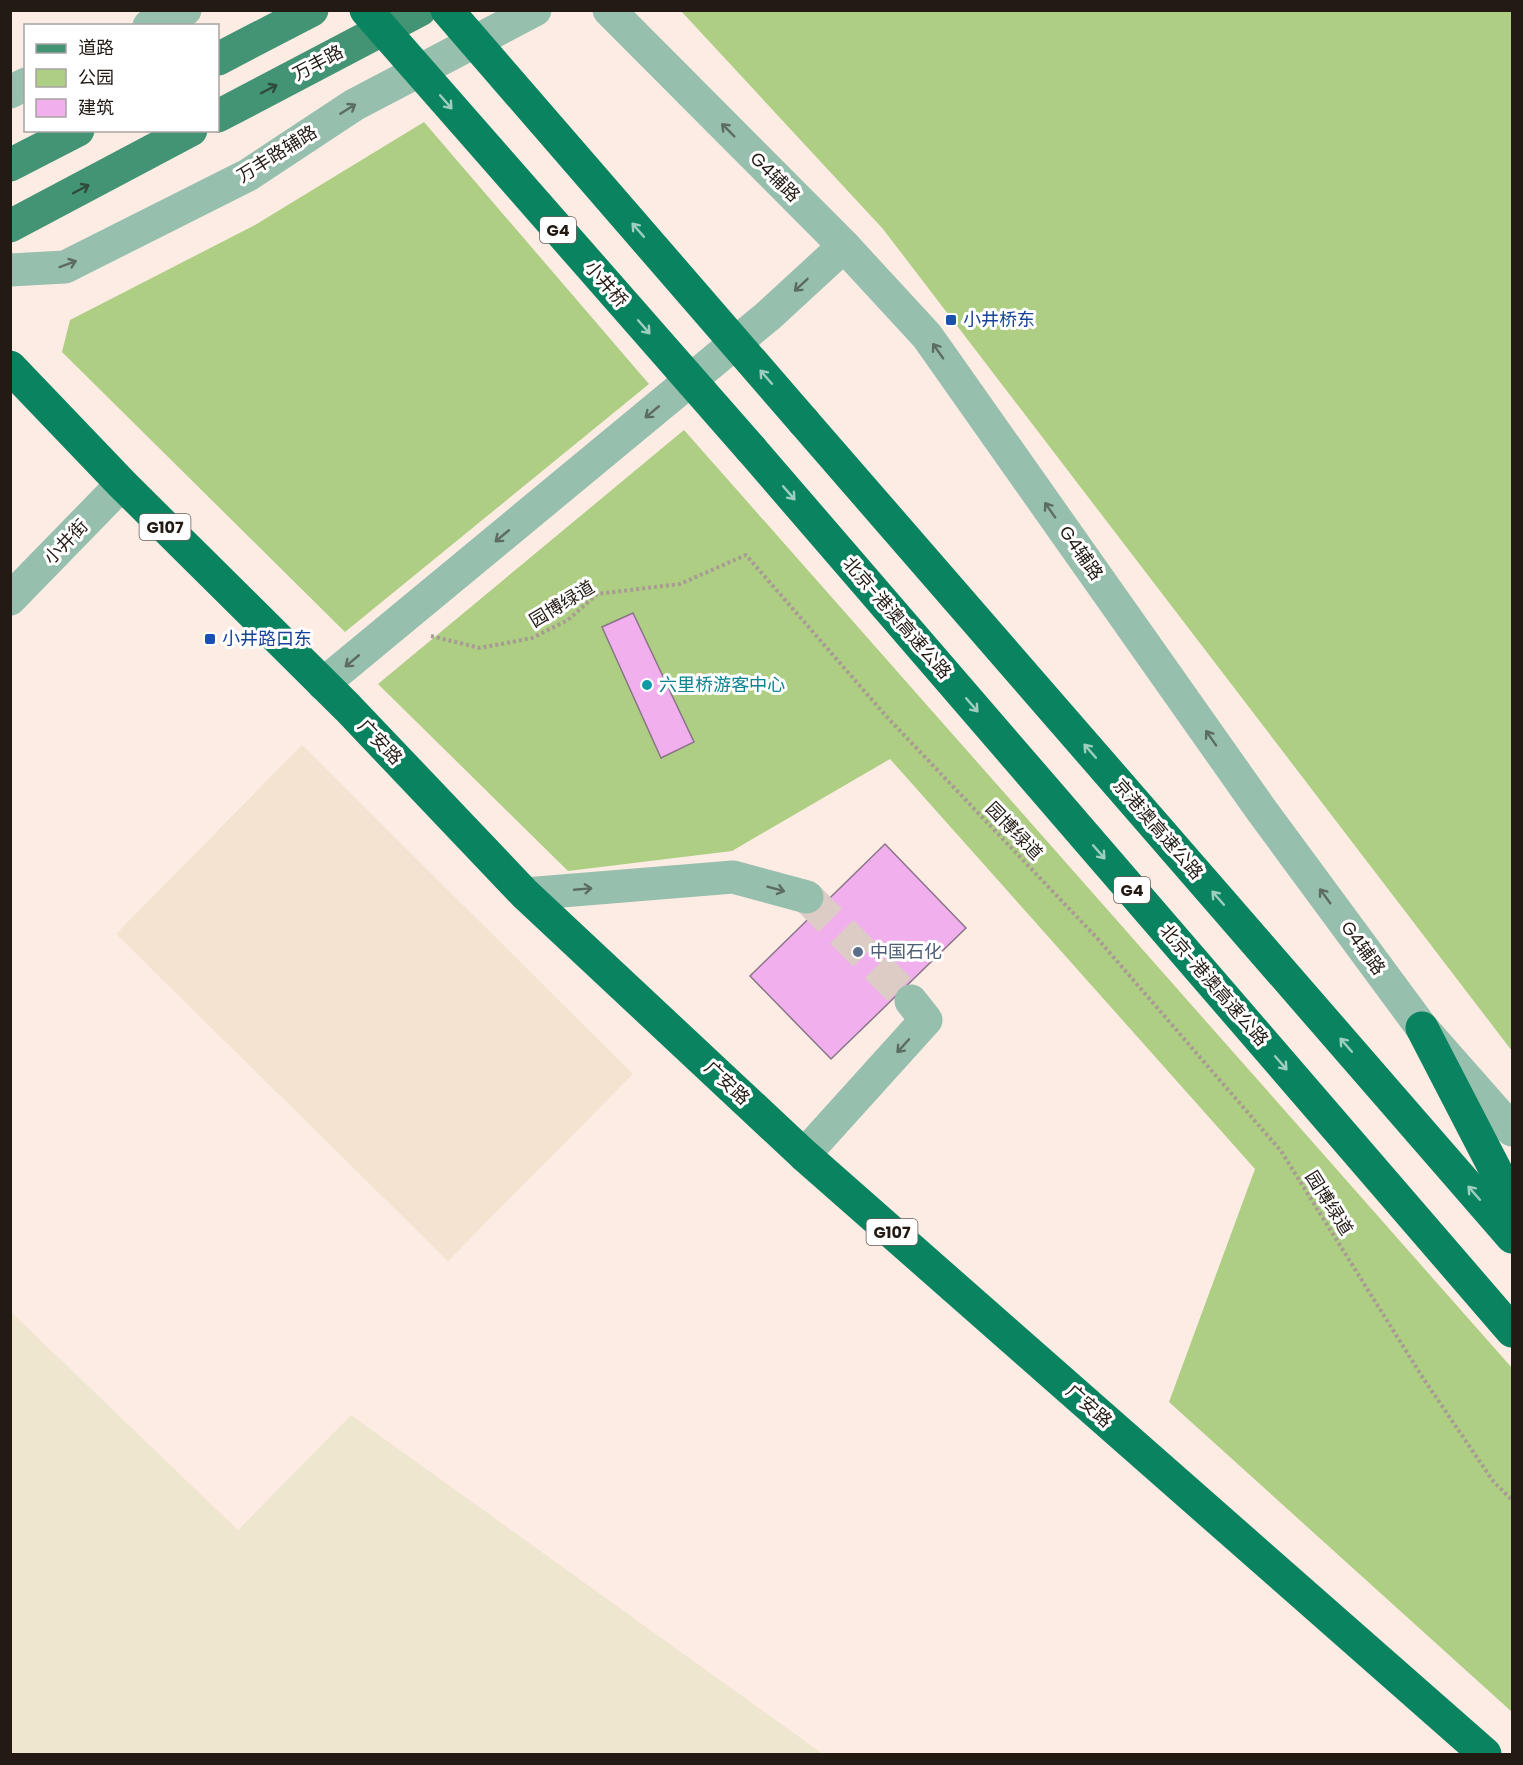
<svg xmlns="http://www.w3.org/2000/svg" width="1523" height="1765" font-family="Poppins,'Noto Sans SC',sans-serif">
<rect width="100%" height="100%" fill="#fdece4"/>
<!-- commercial -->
<polygon fill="#f4e3d1" points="302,745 633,1074 448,1261 116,934"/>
<!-- industrial -->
<polygon fill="#efe6d0" points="11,1312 238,1530 351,1415 823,1754 11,1754"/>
<!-- green -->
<g fill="#adce83">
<polygon points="681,11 1512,11 1512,1051 883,229"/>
<polygon points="424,122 649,384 345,632 62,352 70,320 255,225"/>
<polygon points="684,430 1512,1368 1512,1712 1169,1402 1255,1169 890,759 732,851 568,871 378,684"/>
</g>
<!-- building -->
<g fill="#f2afed" stroke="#887587" stroke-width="1.5">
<polygon points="633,613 694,742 661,758 602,627"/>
<polygon points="885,844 966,928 831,1059 750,976"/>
</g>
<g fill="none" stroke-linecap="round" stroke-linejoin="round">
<!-- minor-tunnel -->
<polyline stroke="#dcccc5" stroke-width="33" stroke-dasharray="33 16" stroke-linecap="butt" points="807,897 911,1001"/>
<!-- path -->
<polyline stroke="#a99b94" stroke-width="4" stroke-dasharray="3 3" stroke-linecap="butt" points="431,636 480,648 532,638 568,620 597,594 680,584 746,555 886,716 1097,938 1281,1151 1423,1378 1493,1481 1512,1500"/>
<!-- minor -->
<g stroke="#97bfad" stroke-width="33">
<polyline points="609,10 844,246 927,336 1262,811 1422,1028 1512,1130"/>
<polyline points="149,26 185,10"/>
<polyline points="10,92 26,84"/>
<polyline points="10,270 65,267 248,175 354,105 535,10"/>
<polyline points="10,599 122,484"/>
<polyline points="323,684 768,316 844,246"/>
<polyline points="525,894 733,877 807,897"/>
<polyline points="804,1155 926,1020 911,1001"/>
</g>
<!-- major -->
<g stroke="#429474" stroke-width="33">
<polyline points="218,59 312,10"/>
<polyline points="218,116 420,10"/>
<polyline points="10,165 78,130"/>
<polyline points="10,226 191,130"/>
</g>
<!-- highway -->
<g stroke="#0a8460" stroke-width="33">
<polyline points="10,367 122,484 348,708 525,894 804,1155 1485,1754"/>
<polyline points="804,422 1512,1237"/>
<polyline points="751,449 1512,1331"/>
<polyline points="1422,1028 1512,1202"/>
</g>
<!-- highway-bridge -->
<g stroke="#0a8460" stroke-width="33">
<polyline points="366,10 751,449"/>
<polyline points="447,10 804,422"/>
</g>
</g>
<!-- one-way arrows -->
<defs><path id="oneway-shaft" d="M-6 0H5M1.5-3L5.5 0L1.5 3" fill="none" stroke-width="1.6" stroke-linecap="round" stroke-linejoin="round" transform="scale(1.5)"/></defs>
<g stroke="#2f4b3a">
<use href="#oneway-shaft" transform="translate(269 89) rotate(-28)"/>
<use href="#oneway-shaft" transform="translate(81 189) rotate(-28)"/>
</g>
<g stroke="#9dcebf">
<use href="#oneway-shaft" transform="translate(446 102) rotate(49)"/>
<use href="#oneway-shaft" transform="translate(638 230) rotate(-131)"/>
<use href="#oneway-shaft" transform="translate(644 327) rotate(49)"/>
<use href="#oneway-shaft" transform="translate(766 377) rotate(-131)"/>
<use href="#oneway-shaft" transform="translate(789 493) rotate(49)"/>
<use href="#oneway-shaft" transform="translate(972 705) rotate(49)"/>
<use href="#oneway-shaft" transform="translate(1090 751) rotate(-131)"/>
<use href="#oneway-shaft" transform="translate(1099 852) rotate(49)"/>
<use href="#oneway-shaft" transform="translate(1218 898) rotate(-131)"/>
<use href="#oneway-shaft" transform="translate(1346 1045) rotate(-131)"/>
<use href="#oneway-shaft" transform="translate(1281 1063) rotate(49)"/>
<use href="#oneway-shaft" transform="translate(1474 1193) rotate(-131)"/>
</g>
<g stroke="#5d6c60">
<use href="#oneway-shaft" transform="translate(348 109) rotate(-32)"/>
<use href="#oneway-shaft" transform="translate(728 130) rotate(-135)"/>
<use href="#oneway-shaft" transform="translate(68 264) rotate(-20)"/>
<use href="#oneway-shaft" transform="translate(801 285) rotate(137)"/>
<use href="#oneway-shaft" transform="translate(938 351) rotate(-125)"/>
<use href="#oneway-shaft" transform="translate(652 412) rotate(140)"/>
<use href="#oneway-shaft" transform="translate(1050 510) rotate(-125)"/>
<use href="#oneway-shaft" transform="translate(502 536) rotate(140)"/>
<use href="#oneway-shaft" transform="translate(352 661) rotate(140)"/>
<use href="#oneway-shaft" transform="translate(1211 738) rotate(-125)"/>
<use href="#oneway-shaft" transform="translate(583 889) rotate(-5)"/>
<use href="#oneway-shaft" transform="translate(776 889) rotate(15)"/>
<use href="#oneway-shaft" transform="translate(1325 896) rotate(-126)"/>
<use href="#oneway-shaft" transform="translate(903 1046) rotate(132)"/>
</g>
<!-- markers -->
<g fill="#1a4fb4" stroke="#fff" stroke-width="2">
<rect x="945" y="314" width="12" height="12" rx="3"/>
<rect x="204" y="633" width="12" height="12" rx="3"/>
</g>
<circle fill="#0f9aa8" stroke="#fff" stroke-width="2" cx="647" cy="685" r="6"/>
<circle fill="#5c6f8a" stroke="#fff" stroke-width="2" cx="858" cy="952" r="6"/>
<g text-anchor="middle" stroke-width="6" stroke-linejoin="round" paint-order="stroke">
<!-- shield labels -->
<g fill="#fff" stroke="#655f5a" stroke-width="1.5">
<rect x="540" y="217" width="36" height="26" rx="4.5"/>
<rect x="139.5" y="514" width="51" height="26" rx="4.5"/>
<rect x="1114" y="877" width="36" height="26" rx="4.5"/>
<rect x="866.5" y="1219" width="51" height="26" rx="4.5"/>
</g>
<g font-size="16" font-weight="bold" fill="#231a14">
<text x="558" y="236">G4</text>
<text x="165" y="533">G107</text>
<text x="1132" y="896">G4</text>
<text x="892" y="1238">G107</text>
</g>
<!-- street labels -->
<g font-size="18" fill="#231a14" stroke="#fff">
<text transform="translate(318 63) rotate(-28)" y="6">万丰路</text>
<text transform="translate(277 154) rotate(-32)" y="6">万丰路辅路</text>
<text transform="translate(775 177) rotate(45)" y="6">G4辅路</text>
<text transform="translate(606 284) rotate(49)" y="6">小井桥</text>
<text transform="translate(66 542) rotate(-46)" y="6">小井街</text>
<text transform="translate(1081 553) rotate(55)" y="6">G4辅路</text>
<text transform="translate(562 604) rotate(-31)" y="6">园博绿道</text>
<text transform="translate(897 618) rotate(49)" y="6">北京-港澳高速公路</text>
<text transform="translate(380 742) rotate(46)" y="6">广安路</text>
<text transform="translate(1158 829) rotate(49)" y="6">京港澳高速公路</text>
<text transform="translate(1014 831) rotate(46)" y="6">园博绿道</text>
<text transform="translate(1363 948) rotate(54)" y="6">G4辅路</text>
<text transform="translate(1214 985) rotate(49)" y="6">北京-港澳高速公路</text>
<text transform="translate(727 1083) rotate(43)" y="6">广安路</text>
<text transform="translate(1329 1203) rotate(58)" y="6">园博绿道</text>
<text transform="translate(1089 1406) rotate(41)" y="6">广安路</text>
</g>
<!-- transit labels -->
<g font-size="18" fill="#164399" stroke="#fff" text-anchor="start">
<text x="963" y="326">小井桥东</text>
<text x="222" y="645">小井路口东</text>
</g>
<!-- culture labels -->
<g font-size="18" fill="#0d838f" stroke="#fff" text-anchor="start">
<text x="659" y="691">六里桥游客中心</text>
</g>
<!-- service labels -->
<g font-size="18" fill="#4e5e75" stroke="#fff" text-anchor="start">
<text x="870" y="958">中国石化</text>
</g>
</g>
<!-- border -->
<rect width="1523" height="1765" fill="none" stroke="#231a14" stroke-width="24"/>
<!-- legend -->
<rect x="24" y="24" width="195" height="108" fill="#ffffff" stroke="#a7a3a1" stroke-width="1.5"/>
<rect x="36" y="44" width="30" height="9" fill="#429474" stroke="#a7a3a1" stroke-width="1.5"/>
<text x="78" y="54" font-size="18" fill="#231a14">道路</text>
<rect x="36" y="69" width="30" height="18" fill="#adce83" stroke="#a7a3a1" stroke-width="1.5"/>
<text x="78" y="84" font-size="18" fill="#231a14">公园</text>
<rect x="36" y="99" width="30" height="18" fill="#f2afed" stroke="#a7a3a1" stroke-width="1.5"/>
<text x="78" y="114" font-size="18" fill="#231a14">建筑</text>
</svg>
